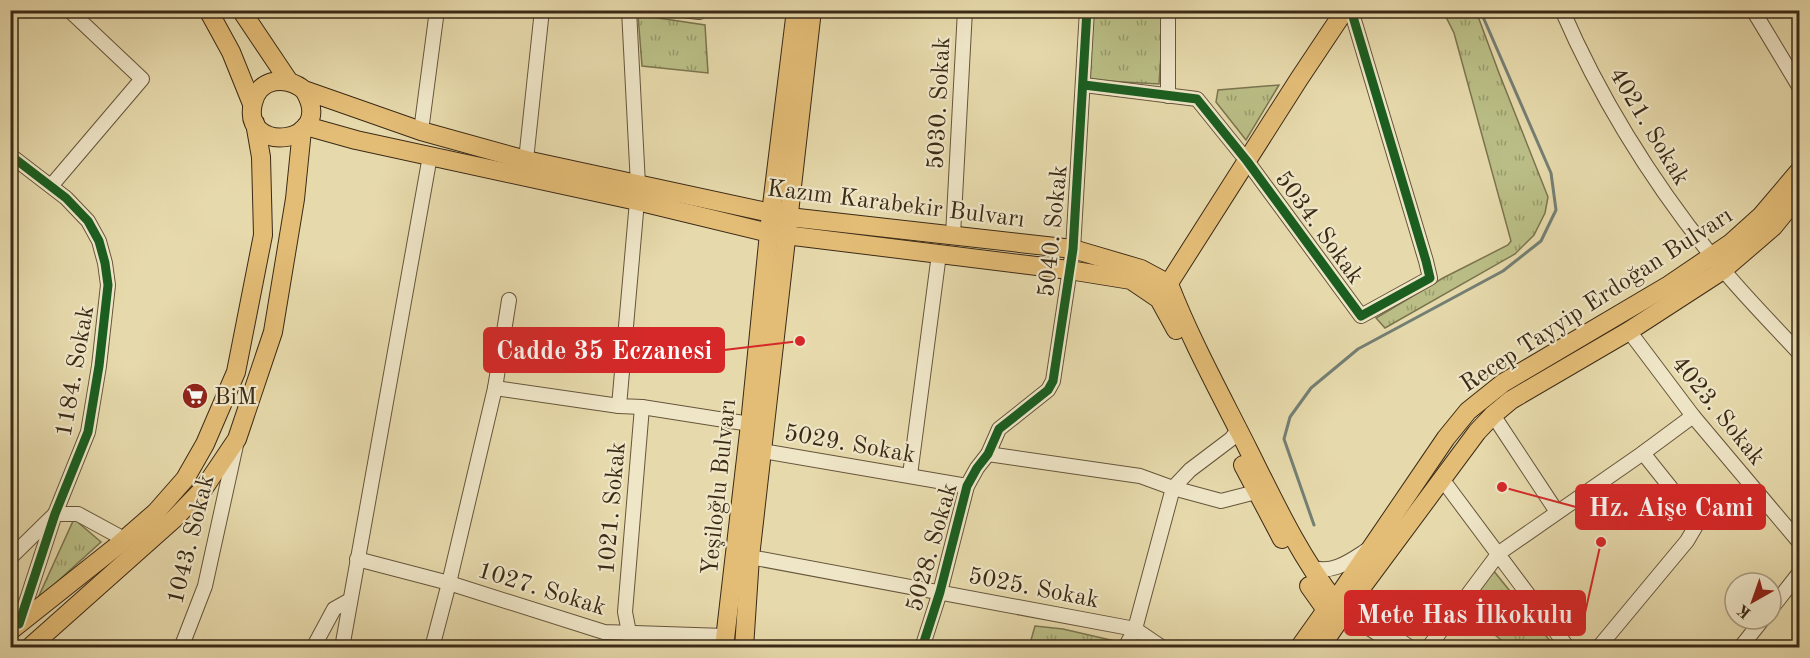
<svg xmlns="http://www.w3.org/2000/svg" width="1810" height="658" font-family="'Old Standard TT',serif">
<defs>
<pattern id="park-tufts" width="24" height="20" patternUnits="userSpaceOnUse" patternTransform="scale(1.5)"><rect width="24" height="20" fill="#babe86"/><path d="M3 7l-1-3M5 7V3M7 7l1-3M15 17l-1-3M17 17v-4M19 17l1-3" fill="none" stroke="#989b6d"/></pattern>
</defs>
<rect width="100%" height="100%" fill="#e6d9ab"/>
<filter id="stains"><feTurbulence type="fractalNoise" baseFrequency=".00333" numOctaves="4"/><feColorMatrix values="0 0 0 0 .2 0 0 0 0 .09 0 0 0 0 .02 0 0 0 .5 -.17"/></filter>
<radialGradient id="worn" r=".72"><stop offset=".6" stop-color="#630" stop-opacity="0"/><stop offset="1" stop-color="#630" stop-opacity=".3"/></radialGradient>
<!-- park -->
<g fill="url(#park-tufts)" stroke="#7a744e" stroke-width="1.5">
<polygon points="1094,11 1164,11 1159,84 1088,80"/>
<polygon points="1443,11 1476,11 1499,73 1548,197 1545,213 1534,235 1515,254 1385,328 1376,318 1443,278 1508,245 1511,241 1454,33"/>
<polygon points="638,15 705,25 708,73 642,66"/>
<polygon points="1279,85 1246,140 1216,102 1218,90"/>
<polygon points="74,519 101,542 37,600"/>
<polygon points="1493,570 1555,647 1510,647 1465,611"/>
<polygon points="1035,626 1063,629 1115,641 1111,647 1029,647"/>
</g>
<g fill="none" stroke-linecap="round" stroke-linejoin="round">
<!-- stream -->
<polyline stroke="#747f74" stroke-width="3" points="1314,525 1284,439 1290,417 1311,388 1358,349 1503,271 1541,241 1556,210 1551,173 1480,10"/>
<!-- minor casing -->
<g stroke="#66563b" stroke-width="16">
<g id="minor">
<polyline points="629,10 638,185"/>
<polyline points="683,10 699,12 700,10"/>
<path d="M1562 10C1600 98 1652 181 1711 255 1738 290 1770 321 1800 354"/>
<polyline points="1753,10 1800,88"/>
<polyline points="1084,85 1197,99 1247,161 1361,316 1430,278 1426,261 1351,10"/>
<polyline points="1168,96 1168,10"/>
<polyline points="421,131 437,10"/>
<polyline points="10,155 66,198 88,221 99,241 105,263 108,285 99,366 88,432 55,514 19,624"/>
<polyline points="526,160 542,10"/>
<polyline points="51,186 142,79 69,10"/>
<polyline points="637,201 619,406 642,407 750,424"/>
<polyline points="953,235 965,10"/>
<polyline points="1629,331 1693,416 1800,543"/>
<polyline points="495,388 619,406"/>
<polyline points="1493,415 1557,512"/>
<polyline points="762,451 967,486"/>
<polyline points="988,454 1140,476 1173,488 1221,501 1256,492"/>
<polyline points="910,475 939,254"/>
<polyline points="1442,479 1568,648"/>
<polyline points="750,557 1135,629 1163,648"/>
<polyline points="10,558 55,514 78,514 124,539"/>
<polyline points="357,559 449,583 495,388 509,300"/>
<path d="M1311 567C1332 575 1350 561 1367 550"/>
<polyline points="1340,607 1344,612 1381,636 1395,637 1411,648"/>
<polyline points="1771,609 1800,572"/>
<polyline points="181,648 205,586 236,445"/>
<polyline points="313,648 334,609 350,600"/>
<polyline points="342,648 430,156"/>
<polyline points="432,648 449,583 604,632 725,636"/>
<polyline points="632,648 625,612 642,407"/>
<polyline points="922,648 940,592 967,486 977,468 988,454 999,429 1048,390 1053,381 1073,249 1087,10"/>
<polyline points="1125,648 1135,629 1173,488 1190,470 1231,439 1238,430"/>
<polyline points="1428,648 1499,553 1643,453 1693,416"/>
<polyline points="1598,648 1687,541 1697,524 1695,518 1643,453"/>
<polyline points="1740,648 1763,619"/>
</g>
</g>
<!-- major casing -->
<g stroke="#3b2a16" stroke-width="20">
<g id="major">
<polyline points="208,10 231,52 252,104"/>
<polyline points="241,10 288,80"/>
<path d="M304 90C338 145 240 156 253 103 259 77 287 76 304 90L421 131 526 160 789 217 1073 249 1141 269 1169 284C1191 341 1221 395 1248 449 1274 501 1299 555 1335 601"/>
<polyline points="306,126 356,140 637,201 769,233 1069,270 1131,280 1159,299 1176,330"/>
<polyline points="1162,294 1299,79 1345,10"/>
<polyline points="1243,465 1282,539"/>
<polyline points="1309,586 1326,610 1338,621"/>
<polyline points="10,631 117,546 156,512 185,479 205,444 236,372 263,235 261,157 255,123"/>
<polyline points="29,648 175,518 204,488 237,439 273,332 295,199 302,130"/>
<polyline points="724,648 750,424 771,213 796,10"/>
<polyline points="744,648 750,557 762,451 812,10"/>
<polyline points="1299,648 1326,610 1335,601 1446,438 1468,411 1503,383 1669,285 1731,243 1761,216 1800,170"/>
<polyline points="1320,648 1362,587 1477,432 1493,415 1511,400 1629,331 1723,270 1773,227 1800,194"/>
</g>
</g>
<!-- minor -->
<use href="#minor" stroke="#efe6c8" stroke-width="14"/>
<!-- major -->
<use href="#major" stroke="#e3bc76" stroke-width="18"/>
<!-- cycleway casing -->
<g stroke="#efe6c8" stroke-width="13">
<g id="cycleway">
<polyline points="1084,85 1197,99 1247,161 1361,316 1430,278 1426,261 1351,10"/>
<polyline points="10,155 66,198 88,221 99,241 105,263 108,285 99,366 88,432 55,514 19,624"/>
<polyline points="922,648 940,592 967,486 977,468 988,454 999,429 1048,390 1053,381 1073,249 1087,10"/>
</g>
</g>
<!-- cycleway -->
<use href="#cycleway" stroke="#1b5e20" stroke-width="9"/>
</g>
<!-- icons -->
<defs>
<g id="supermarket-disc" transform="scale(1.35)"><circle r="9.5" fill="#8f2418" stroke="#efe6c8"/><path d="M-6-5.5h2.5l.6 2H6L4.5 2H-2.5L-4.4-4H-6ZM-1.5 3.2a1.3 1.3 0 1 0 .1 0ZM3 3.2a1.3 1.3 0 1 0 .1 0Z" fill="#fff"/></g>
</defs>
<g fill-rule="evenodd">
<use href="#supermarket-disc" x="195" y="396"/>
</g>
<g text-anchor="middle" stroke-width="4.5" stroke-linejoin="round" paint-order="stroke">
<!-- street labels -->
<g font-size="24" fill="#3b2a16" stroke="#efe6c8">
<text transform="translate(938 103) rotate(-87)" y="8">5030. Sokak</text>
<text transform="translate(1650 126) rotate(59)" y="8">4021. Sokak</text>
<text transform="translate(896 203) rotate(7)" y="8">Kazım Karabekir Bulvarı</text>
<text transform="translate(1320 227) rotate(54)" y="8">5034. Sokak</text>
<text transform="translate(1052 231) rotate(-84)" y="8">5040. Sokak</text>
<text transform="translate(1596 299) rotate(-33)" y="8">Recep Tayyip Erdoğan Bulvarı</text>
<text transform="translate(74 371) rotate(-80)" y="8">1184. Sokak</text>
<text transform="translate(1719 410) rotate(51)" y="8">4023. Sokak</text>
<text transform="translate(850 443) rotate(10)" y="8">5029. Sokak</text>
<text transform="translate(718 487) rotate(-84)" y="8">Yeşiloğlu Bulvarı</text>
<text transform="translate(611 508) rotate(-85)" y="8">1021. Sokak</text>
<text transform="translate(190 539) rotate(-76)" y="8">1043. Sokak</text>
<text transform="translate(931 547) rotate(-74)" y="8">5028. Sokak</text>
<text transform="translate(1034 587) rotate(11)" y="8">5025. Sokak</text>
<text transform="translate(542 588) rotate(17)" y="8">1027. Sokak</text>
</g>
<!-- poi labels -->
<g font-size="24" fill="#3b2a16" stroke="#efe6c8" text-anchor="start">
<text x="214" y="404">BiM</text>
</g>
</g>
<!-- callouts -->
<path fill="none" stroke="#d62828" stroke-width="2" d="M800 341L724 350M1502 487L1576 507M1601 542L1585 613"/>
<g fill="#d62828" stroke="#efe6c8" stroke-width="2">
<circle cx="800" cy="341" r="6"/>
<circle cx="1502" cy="487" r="6"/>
<circle cx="1601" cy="542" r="6"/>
</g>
<g fill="#d62828" stroke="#d62828" stroke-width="2">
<rect x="484" y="328" width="240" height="44" rx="6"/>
<rect x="1576" y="485" width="189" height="44" rx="6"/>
<rect x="1345" y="591" width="240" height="44" rx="6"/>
</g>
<g font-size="26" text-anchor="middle" font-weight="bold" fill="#fff">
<text x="604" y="359">Cadde 35 Eczanesi</text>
<text x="1671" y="516">Hz. Aişe Cami</text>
<text x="1465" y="623">Mete Has İlkokulu</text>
</g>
<!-- margin -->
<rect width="1810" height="658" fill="none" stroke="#e6d9ab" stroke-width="36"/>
<rect x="12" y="12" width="1786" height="634" fill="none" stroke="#3b2a16" stroke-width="3"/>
<rect x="18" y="18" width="1774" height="622" fill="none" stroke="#3b2a16" stroke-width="1.5"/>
<!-- north arrow -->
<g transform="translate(1753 601) rotate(220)"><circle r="28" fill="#efe6c8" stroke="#a79b81" stroke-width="1.5"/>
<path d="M0-4.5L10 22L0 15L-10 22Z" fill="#8f2418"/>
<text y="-9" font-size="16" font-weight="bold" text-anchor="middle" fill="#3b2a16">K</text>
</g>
<rect width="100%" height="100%" filter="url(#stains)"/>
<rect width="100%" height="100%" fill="url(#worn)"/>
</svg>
